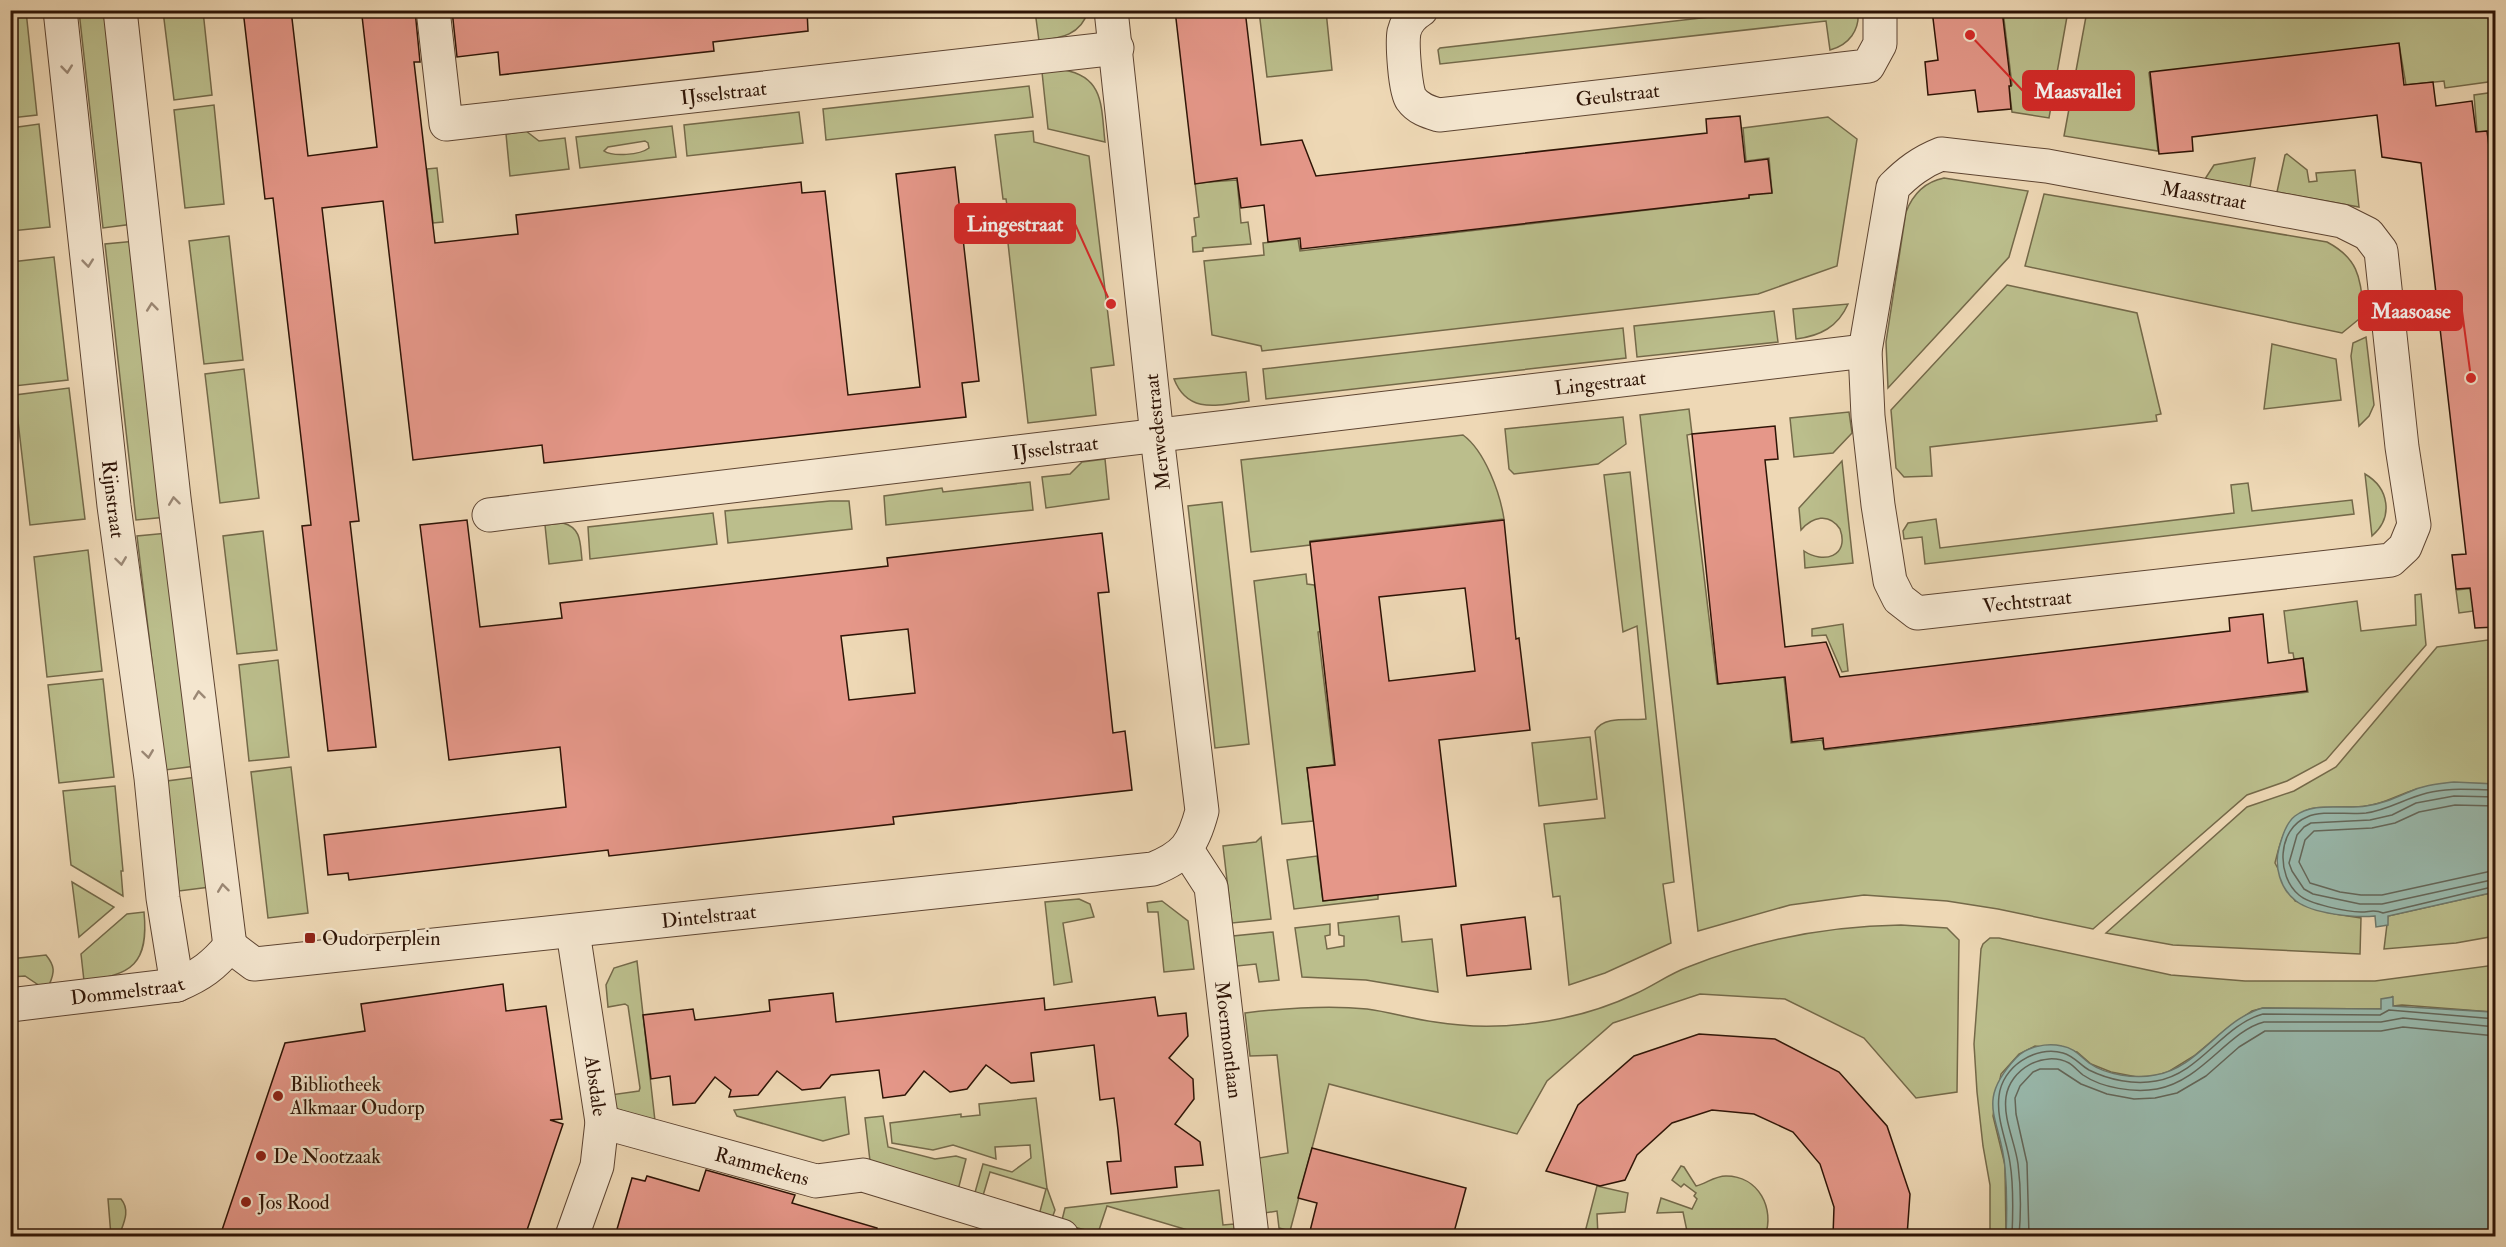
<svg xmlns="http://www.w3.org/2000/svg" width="2506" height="1247" font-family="'IM FELL Double Pica',serif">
<rect width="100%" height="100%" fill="#eed8b5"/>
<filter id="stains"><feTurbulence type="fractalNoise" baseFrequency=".00333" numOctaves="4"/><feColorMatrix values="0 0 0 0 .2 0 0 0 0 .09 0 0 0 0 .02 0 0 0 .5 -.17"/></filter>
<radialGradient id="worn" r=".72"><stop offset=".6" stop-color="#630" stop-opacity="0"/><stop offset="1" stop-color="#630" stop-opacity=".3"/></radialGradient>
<!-- green -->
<g fill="#bbbe8c" stroke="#746949" stroke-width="1.5" fill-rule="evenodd">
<path d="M1771 10 1858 11C1860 30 1849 45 1830 50L1826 21 1440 64 1438 50 1440 48Z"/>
<polygon points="10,11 26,11 37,115 11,118"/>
<polygon points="79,11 109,11 133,224 103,228"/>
<polygon points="163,11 203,11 212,95 174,100"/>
<path d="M1035 11H1088C1081 35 1061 38 1039 41Z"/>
<polygon points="1259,11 1326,11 1332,70 1267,77"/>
<polygon points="2003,11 2068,11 2049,118 2012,112 2009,86 2012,85"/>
<polygon points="2087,11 2495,11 2495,81 2445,88 2444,81 2406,85 2399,44 2149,73 2158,151 2064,136"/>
<path d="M1064 70C1105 77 1101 108 1105 142L1048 129 1042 72Z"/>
<polygon points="1029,86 1033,117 826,140 823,109"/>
<polygon points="2495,92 2496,92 2495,187 2489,131 2477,132 2474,95"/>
<polygon points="214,105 224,204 185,208 174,110"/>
<polygon points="799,112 803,143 687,156 684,125"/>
<polygon points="1828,117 1857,139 1837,266 1758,294 1262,351 1261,346 1212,335 1204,261 1264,255 1263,243 1298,239 1300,251 1749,198 1749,195 1772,192 1769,158 1746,161 1743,128"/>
<polygon points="39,124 50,227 11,231 11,128"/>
<path d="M672 126 676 157 580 168 576 137ZM645 141 648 143 649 148C640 155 613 157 604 151L608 147Z"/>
<polygon points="526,131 539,141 565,138 569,169 510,176 506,134"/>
<polygon points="1033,131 1034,142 1089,156 1114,365 1091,368 1096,415 1028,423 1007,234 1011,233 1006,199 1003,199 995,135"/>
<polygon points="2287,154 2307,170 2309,182 2317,181 2316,173 2355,170 2359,207 2277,192 2285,155"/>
<polygon points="2255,158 2250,187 2205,179 2214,165"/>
<polygon points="437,168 443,222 433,223 427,169"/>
<path d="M1944 178 2028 191 2009 257 1888 388 1886 342 1906 212C1913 194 1924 182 1944 178Z"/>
<polygon points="1237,180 1241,223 1248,222 1251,244 1203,248 1203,251 1193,252 1192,237 1196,236 1194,218 1199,217 1195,183"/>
<path d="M2044 194 2327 242C2361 260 2360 280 2364 315L2342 333 2025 266Z"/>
<polygon points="229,236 243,360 204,364 189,241"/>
<polygon points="136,241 167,517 136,520 105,244"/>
<polygon points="54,257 68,380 14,386 10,355 11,262"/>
<polygon points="2007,285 2137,313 2161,414 2156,415 2157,421 1930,447 1932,476 1904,477 1896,468 1891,410"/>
<path d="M1848 304C1838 327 1820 336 1796 339L1793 309Z"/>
<polygon points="1774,311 1778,342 1637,357 1634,326"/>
<polygon points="1623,328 1626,358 1266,399 1263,369"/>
<polygon points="2366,337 2374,405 2369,416 2359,426 2351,356 2353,343"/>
<polygon points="2272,344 2336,359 2341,400 2264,409"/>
<polygon points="244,369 259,498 220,503 205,374"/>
<path d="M1246 372 1249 401C1219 405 1188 415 1174 379Z"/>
<polygon points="69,388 85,519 30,525 15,395"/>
<polygon points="1689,409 1692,434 1687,435 1717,684 1784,677 1791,743 1822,740 1825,750 2308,692 2303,658 2294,659 2293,653 2289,653 2284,611 2357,601 2361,631 2416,625 2415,595 2421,594 2426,645 2326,760 2287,781 2247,795 2093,929 1998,909 1947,901 1864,895 1790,905 1698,931 1640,415"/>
<polygon points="1849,412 1852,433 1833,453 1794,457 1790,418"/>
<polygon points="1623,417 1626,444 1598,464 1514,474 1509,469 1505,429"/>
<path d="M1463 435C1485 451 1500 493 1504 519L1310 541V545L1251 552 1241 460Z"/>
<polygon points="1105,459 1109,499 1046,508 1042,477 1070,474 1082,462"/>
<path d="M1842 461 1853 563 1805 568 1804 551C1823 564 1850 557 1840 529 1829 512 1812 517 1801 530L1799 508Z"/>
<path d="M1630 472 1674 882 1663 884 1671 943 1605 973 1569 985 1560 896 1553 897 1544 824 1605 818 1595 731C1604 715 1631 721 1646 719L1637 626 1623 632 1604 475Z"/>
<path d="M2365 474C2389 488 2394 517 2372 536Z"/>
<polygon points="1030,482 1033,510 886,525 884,496 942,488 943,492"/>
<polygon points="2248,483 2252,511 2352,500 2354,514 1925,564 1922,537 1904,539 1903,531 1908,523 1936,519 1940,548 2234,513 2231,485"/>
<polygon points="830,501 849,501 852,529 728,543 725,511"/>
<polygon points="1222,502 1249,744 1215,748 1188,506"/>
<polygon points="713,513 717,544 590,559 588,527"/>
<path d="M563 523C582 528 580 544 582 560L549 564 545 525Z"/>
<polygon points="263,531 277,650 237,654 223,536"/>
<polygon points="168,533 196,766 165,770 137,536"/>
<polygon points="88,550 102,671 47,677 34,557"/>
<polygon points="1306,574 1307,584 1314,585 1334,629 1318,632 1334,765 1307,768 1313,821 1282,824 1254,581"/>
<polygon points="2495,586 2495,608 2459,613 2456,590"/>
<polygon points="1843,624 1848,671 1842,672 1826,635 1812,636 1812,629"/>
<path d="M2495 639V784C2467 783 2441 781 2414 790 2397 795 2384 804 2366 806 2351 809 2318 804 2307 810 2285 820 2280 842 2275 863L2295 901 2335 914 2361 918 2360 954 2173 945 2106 933 2247 807 2294 791 2336 767 2437 647Z"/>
<polygon points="278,660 289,757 249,761 239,665"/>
<polygon points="103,679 114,777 59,783 48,685"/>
<polygon points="1590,737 1597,799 1539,806 1532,743"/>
<polygon points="291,767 308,913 268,918 251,772"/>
<polygon points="197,777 210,887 179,891 167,781"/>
<polygon points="115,786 123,871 121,871 123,896 71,865 63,791"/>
<polygon points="1261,837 1271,919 1232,923 1223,846 1256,842"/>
<polygon points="1317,856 1323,901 1378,895 1378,899 1294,909 1287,860"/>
<polygon points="72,882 114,907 79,937"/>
<polygon points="2495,892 2495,936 2456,943 2384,949 2388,916"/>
<polygon points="1079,899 1090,904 1094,917 1063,923 1072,982 1054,985 1045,902"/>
<polygon points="1162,901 1188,921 1194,969 1164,972 1158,912 1148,912 1147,903"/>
<path d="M144 912C149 964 132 975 84 981L81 954 127 914Z"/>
<polygon points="1399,916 1402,942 1432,939 1438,992 1366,980 1302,977 1295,928 1330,924 1330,935 1325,936 1327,949 1344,946 1344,936 1339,935 1338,923"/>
<path d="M1901 925 1947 928 1959 940 1957 1092 1916 1098 1864 1038 1785 999 1700 994 1613 1023 1547 1081 1517 1134 1329 1084 1290 1231 1279 1228 1277 1211 1265 1213 1259 1158 1288 1153 1277 1055 1250 1056 1245 1013C1286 1008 1326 1005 1367 1009 1390 1012 1412 1019 1435 1022 1471 1028 1511 1027 1548 1021 1578 1016 1608 1007 1635 994 1653 986 1669 974 1688 967 1756 940 1828 926 1901 925Z"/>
<polygon points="1273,932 1279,980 1259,982 1256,964 1237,966 1233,936"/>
<polygon points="1990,938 1999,938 2171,975 2245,981 2375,981 2495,965 2495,1015 2492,1012 2402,1005 2393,1006 2392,997 2382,1009 2263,1008 2252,1011 2225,1030 2194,1056 2168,1072 2154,1076 2137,1077 2111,1072 2091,1064 2077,1052 2035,1046 2019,1054 2001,1074 1993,1116 2005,1165 2006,1236 1990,1236 1990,1185 1983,1146 1977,1092 1974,1044 1981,949 1983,944"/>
<path d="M46 955C55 966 55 972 49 985L40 986 25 976 11 977 10 959Z"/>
<polygon points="637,961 655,1121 617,1109 610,1095 639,1091 640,1088 628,1006 625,1004 608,1007 606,985 614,968"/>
<polygon points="845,1097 849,1134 823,1141 737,1116 734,1110"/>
<polygon points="1036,1098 1047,1188 1055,1210 1051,1221 1039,1215 1046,1189 990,1172 982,1199 974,1196 983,1164 1012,1172 1031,1158 1030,1145 995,1147 996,1159 953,1145 933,1150 892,1143 890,1123 961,1114 961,1117 980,1115 979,1104"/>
<polygon points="883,1116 888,1147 935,1159 956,1156 966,1159 958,1190 870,1161 865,1118"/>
<path d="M1681 1166 1684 1167 1696 1186C1706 1184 1714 1176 1726 1176 1759 1176 1775 1209 1765 1236H1688L1683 1212 1657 1213 1661 1198 1692 1209 1697 1199 1694 1196 1696 1193 1684 1184 1681 1187 1672 1180Z"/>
<polygon points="1597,1186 1628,1193 1625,1212 1597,1214 1598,1236 1584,1236"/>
<polygon points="1219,1190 1223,1225 1234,1224 1235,1236 1190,1236 1191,1231 1107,1206 1098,1233 1061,1224 1065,1208"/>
<path d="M108 1199H121C131 1211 123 1224 119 1236H111Z"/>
</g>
<!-- water -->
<g fill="#99baae" stroke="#6e786b" stroke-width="1.5">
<path d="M2454 782 2495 784V892L2388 916V925L2376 927 2375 916C2355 918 2313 914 2296 901 2280 889 2274 866 2279 848 2282 837 2286 823 2295 816 2314 801 2344 810 2366 806 2382 804 2395 798 2409 792 2423 785 2439 784 2454 782Z"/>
<path d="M2393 997V1006L2492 1012 2495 1015V1236H2006C2007 1214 2007 1191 2005 1168 2001 1118 1974 1103 2016 1058 2027 1046 2047 1043 2062 1046 2074 1048 2080 1056 2089 1063 2106 1075 2135 1079 2155 1075 2199 1068 2221 1019 2263 1008L2381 1009V999Z"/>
</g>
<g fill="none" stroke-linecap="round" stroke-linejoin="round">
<!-- shore -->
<g stroke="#64675a" stroke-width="1.5">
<path d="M2496 790C2472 790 2450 787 2427 793 2406 798 2388 810 2366 813 2348 815 2322 810 2307 817 2277 829 2276 876 2299 895 2309 904 2347 912 2361 912 2370 912 2374 909 2383 913L2496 886"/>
<polyline points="2496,797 2454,796 2416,803 2392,815 2370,820 2311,823 2304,827 2297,835 2289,863 2292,871 2304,889 2313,894 2360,904 2382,904 2496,879"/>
<polyline points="2496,806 2455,805 2419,812 2395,823 2372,828 2314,831 2305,840 2299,862 2310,883 2340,892 2361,895 2382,895 2496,870"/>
<path d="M2012 1236C2013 1213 2014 1187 2010 1163 2007 1141 1996 1119 1999 1096 2002 1067 2035 1045 2063 1053 2074 1056 2080 1065 2089 1070 2109 1080 2134 1085 2156 1081 2200 1074 2222 1025 2263 1014L2380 1015 2389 1010 2496 1019"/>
<path d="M2019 1236C2021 1213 2021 1188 2018 1164 2015 1142 2003 1119 2006 1097 2010 1069 2044 1050 2069 1063 2074 1066 2078 1071 2083 1075 2102 1088 2134 1093 2157 1089 2202 1081 2228 1031 2264 1022H2381L2403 1018 2496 1027"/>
<polyline points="2029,1236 2027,1163 2016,1114 2015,1098 2020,1086 2033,1072 2040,1069 2058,1069 2081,1084 2107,1094 2134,1099 2155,1098 2177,1093 2206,1076 2239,1047 2265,1031 2381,1031 2403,1027 2496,1036"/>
</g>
</g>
<!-- building -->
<g fill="#e59789" stroke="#2e1406" stroke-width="1.5" fill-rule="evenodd">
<polygon points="243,10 291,10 308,156 377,147 362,16 415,10 420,62 414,62 435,243 518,234 516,215 801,182 802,193 825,191 848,395 920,387 896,174 955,167 979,381 962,383 966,417 544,463 542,445 413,460 383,201 322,208 359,521 350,522 376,747 328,751 302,526 311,525 303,455 273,198 265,199"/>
<polygon points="452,10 494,10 494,16 547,10 807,10 808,31 713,42 714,51 500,75 498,52 457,57"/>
<polygon points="1175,10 1245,10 1261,145 1302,140 1316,176 1707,133 1706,119 1740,116 1745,162 1768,159 1772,193 1749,195 1749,198 1301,249 1300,238 1268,242 1264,205 1241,208 1237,178 1195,184"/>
<polygon points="1932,10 2002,10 2011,86 2009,86 2011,109 1978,112 1975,90 1928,95 1925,62 1938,60"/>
<polygon points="2399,43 2404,85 2433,82 2436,106 2472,101 2476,132 2487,131 2496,201 2496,627 2475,628 2470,588 2456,589 2452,555 2466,554 2421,163 2382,157 2377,115 2192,137 2193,151 2159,154 2150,72"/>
<polygon points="1775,426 1778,459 1765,460 1785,647 1826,642 1840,677 2230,631 2229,618 2263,614 2268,663 2303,658 2307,691 1824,749 1823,738 1792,742 1785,677 1718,684 1692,434"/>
<path d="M467 520 480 627 562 618 560 603 888 566 887 558 1102 533 1109 592 1098 593 1113 733 1125 731 1132 790 893 817 894 824 609 856 608 850 349 880 348 873 328 875 324 835 566 807 560 747 449 760 420 525ZM908 629 915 693 849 700 841 636Z"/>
<path d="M1504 520 1516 639 1519 638 1530 730 1439 740 1456 886 1323 901 1307 768 1335 765 1310 542ZM1465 588 1475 671 1389 681 1379 597Z"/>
<polygon points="1525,917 1531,969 1467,976 1461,925"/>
<polygon points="503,984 506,1011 546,1006 562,1119 550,1120 563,1124 525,1236 220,1236 285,1043 365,1031 361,1004"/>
<polygon points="833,993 836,1022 1044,998 1045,1010 1155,997 1158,1016 1186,1013 1188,1036 1169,1058 1193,1079 1194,1099 1175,1124 1200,1142 1203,1165 1175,1167 1177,1187 1111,1194 1107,1162 1121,1161 1118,1130 1114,1098 1100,1100 1094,1045 1031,1053 1034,1081 1011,1083 986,1065 967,1089 950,1092 924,1071 905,1095 883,1098 879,1070 831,1075 820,1088 802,1090 777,1071 758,1095 729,1097 731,1090 715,1077 695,1103 673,1105 670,1076 651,1079 643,1015 693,1009 695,1020 739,1015 770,1011 769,1000"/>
<polygon points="1699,1034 1775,1039 1839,1072 1887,1126 1910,1194 1907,1236 1833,1236 1834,1207 1820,1164 1793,1132 1754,1114 1712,1110 1672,1123 1637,1155 1625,1180 1600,1186 1546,1171 1578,1105 1634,1056"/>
<polygon points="1312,1148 1466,1188 1453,1236 1332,1236 1310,1231 1317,1203 1298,1198"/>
<polygon points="706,1170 795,1195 792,1203 877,1228 876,1236 615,1236 632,1178 645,1181 647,1176 699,1191"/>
</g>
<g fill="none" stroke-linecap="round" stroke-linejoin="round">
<!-- minor casing -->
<g stroke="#5e4532" stroke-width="35">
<g id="minor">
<path id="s1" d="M433 10 446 124 1117 48"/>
<path id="s2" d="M1421 10C1413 15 1406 23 1404 32 1402 43 1405 91 1411 99 1418 109 1429 112 1439 115L1868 66 1880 44V10"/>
<path d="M1941 154 2047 166 2342 221 2368 234 2381 251 2402 447 2414 525 2405 547 2391 560 1917 613 1899 599 1890 581 1878 505 1868 416 1865 351 1893 187C1908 172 1921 162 1941 154Z"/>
<path id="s3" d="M489 515 1865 351"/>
<path id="s4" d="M1187 850 1211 887 1252 1236"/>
<path id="s5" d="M10 1005 177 985C201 975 213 966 230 946L254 964 1153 869C1185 856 1193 845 1202 811L1157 436 1111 10"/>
<path id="s6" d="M602 1122 816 1181 863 1175 1062 1236"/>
<polyline points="572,1236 597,1166 602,1122 573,932"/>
</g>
</g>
<!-- tertiary casing -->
<g stroke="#5e4532" stroke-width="35">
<g id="tertiary">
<path id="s7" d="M60 10 114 506 151 778 163 898 177 985"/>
<polyline points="120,10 174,498 230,946"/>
</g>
</g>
<!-- minor -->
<use href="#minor" stroke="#f4e6cf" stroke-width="33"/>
<!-- tertiary -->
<use href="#tertiary" stroke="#f4e6cf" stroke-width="33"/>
</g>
<!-- one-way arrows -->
<defs><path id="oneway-chevron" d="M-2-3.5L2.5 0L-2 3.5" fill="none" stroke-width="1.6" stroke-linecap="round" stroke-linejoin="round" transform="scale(1.5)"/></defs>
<g stroke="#9b8875">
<use href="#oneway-chevron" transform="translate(67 69) rotate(84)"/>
<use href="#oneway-chevron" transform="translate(88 263) rotate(84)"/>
<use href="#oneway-chevron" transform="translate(152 307) rotate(-96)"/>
<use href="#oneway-chevron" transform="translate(174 501) rotate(-97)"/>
<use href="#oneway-chevron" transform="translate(121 561) rotate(82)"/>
<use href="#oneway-chevron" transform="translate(199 695) rotate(-97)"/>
<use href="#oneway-chevron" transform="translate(148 754) rotate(82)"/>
<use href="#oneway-chevron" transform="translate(223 888) rotate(-97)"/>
</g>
<!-- markers -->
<g fill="#8f2418" stroke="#f4e6cf" stroke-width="2">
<rect x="304" y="932" width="12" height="12" rx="3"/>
<circle cx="278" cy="1096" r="6"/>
<circle cx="261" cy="1156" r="6"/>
<circle cx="246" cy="1202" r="6"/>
</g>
<g text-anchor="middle" stroke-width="4.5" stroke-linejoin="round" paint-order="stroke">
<!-- street labels -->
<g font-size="20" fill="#2e1406" stroke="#f4e6cf">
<text dy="7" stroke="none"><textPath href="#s1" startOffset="394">IJsselstraat</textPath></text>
<text dy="7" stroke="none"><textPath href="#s2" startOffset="309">Geulstraat</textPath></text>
<text transform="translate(2204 195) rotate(10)" y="7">Maasstraat</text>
<text dy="7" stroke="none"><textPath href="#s3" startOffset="1119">Lingestraat</textPath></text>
<text transform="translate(1157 432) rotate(-96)" y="7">Merwedestraat</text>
<text dy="7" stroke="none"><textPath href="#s3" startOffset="570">IJsselstraat</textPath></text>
<text dy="7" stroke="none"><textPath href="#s7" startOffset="492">Rijnstraat</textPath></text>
<text transform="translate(2027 601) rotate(-6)" y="7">Vechtstraat</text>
<text dy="7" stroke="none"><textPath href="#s5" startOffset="722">Dintelstraat</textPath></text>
<text dy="7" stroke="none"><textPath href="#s5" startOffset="118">Dommelstraat</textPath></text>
<text dy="7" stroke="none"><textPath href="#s4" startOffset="198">Moermontlaan</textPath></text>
<text transform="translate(596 1086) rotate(82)" y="7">Absdale</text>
<text dy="7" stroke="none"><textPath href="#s6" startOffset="166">Rammekens</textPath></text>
</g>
<!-- poi labels -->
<g font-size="20" fill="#2e1406" stroke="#f4e6cf" text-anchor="start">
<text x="322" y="945">Oudorperplein</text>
<text x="290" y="1091">Bibliotheek<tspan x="290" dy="23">Alkmaar Oudorp</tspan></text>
<text x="273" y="1163">De Nootzaak</text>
<text x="258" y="1209">Jos Rood</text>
</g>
</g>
<!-- callouts -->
<path fill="none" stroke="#d62828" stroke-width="2" d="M1970 35L2023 91M1111 304L1075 224M2471 378L2462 311"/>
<g fill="#d62828" stroke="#f4e6cf" stroke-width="2">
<circle cx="1970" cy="35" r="6"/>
<circle cx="1111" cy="304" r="6"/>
<circle cx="2471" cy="378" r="6"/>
</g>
<g fill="#d62828" stroke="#d62828" stroke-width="2">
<rect x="2023" y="71" width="111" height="39" rx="6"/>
<rect x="955" y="204" width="120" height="39" rx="6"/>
<rect x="2359" y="291" width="103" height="39" rx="6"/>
</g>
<g font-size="21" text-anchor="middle" font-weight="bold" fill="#fff">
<text x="2078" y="98">Maasvallei</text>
<text x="1015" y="231">Lingestraat</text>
<text x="2411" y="318">Maasoase</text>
</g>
<!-- margin -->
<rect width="2506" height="1247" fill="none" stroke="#eed8b5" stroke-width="36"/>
<rect x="12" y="12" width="2482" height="1223" fill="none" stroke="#2e1406" stroke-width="3"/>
<rect x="18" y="18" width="2470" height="1211" fill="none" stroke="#2e1406" stroke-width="1.5"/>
<rect width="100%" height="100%" filter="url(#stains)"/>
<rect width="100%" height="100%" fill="url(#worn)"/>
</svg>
